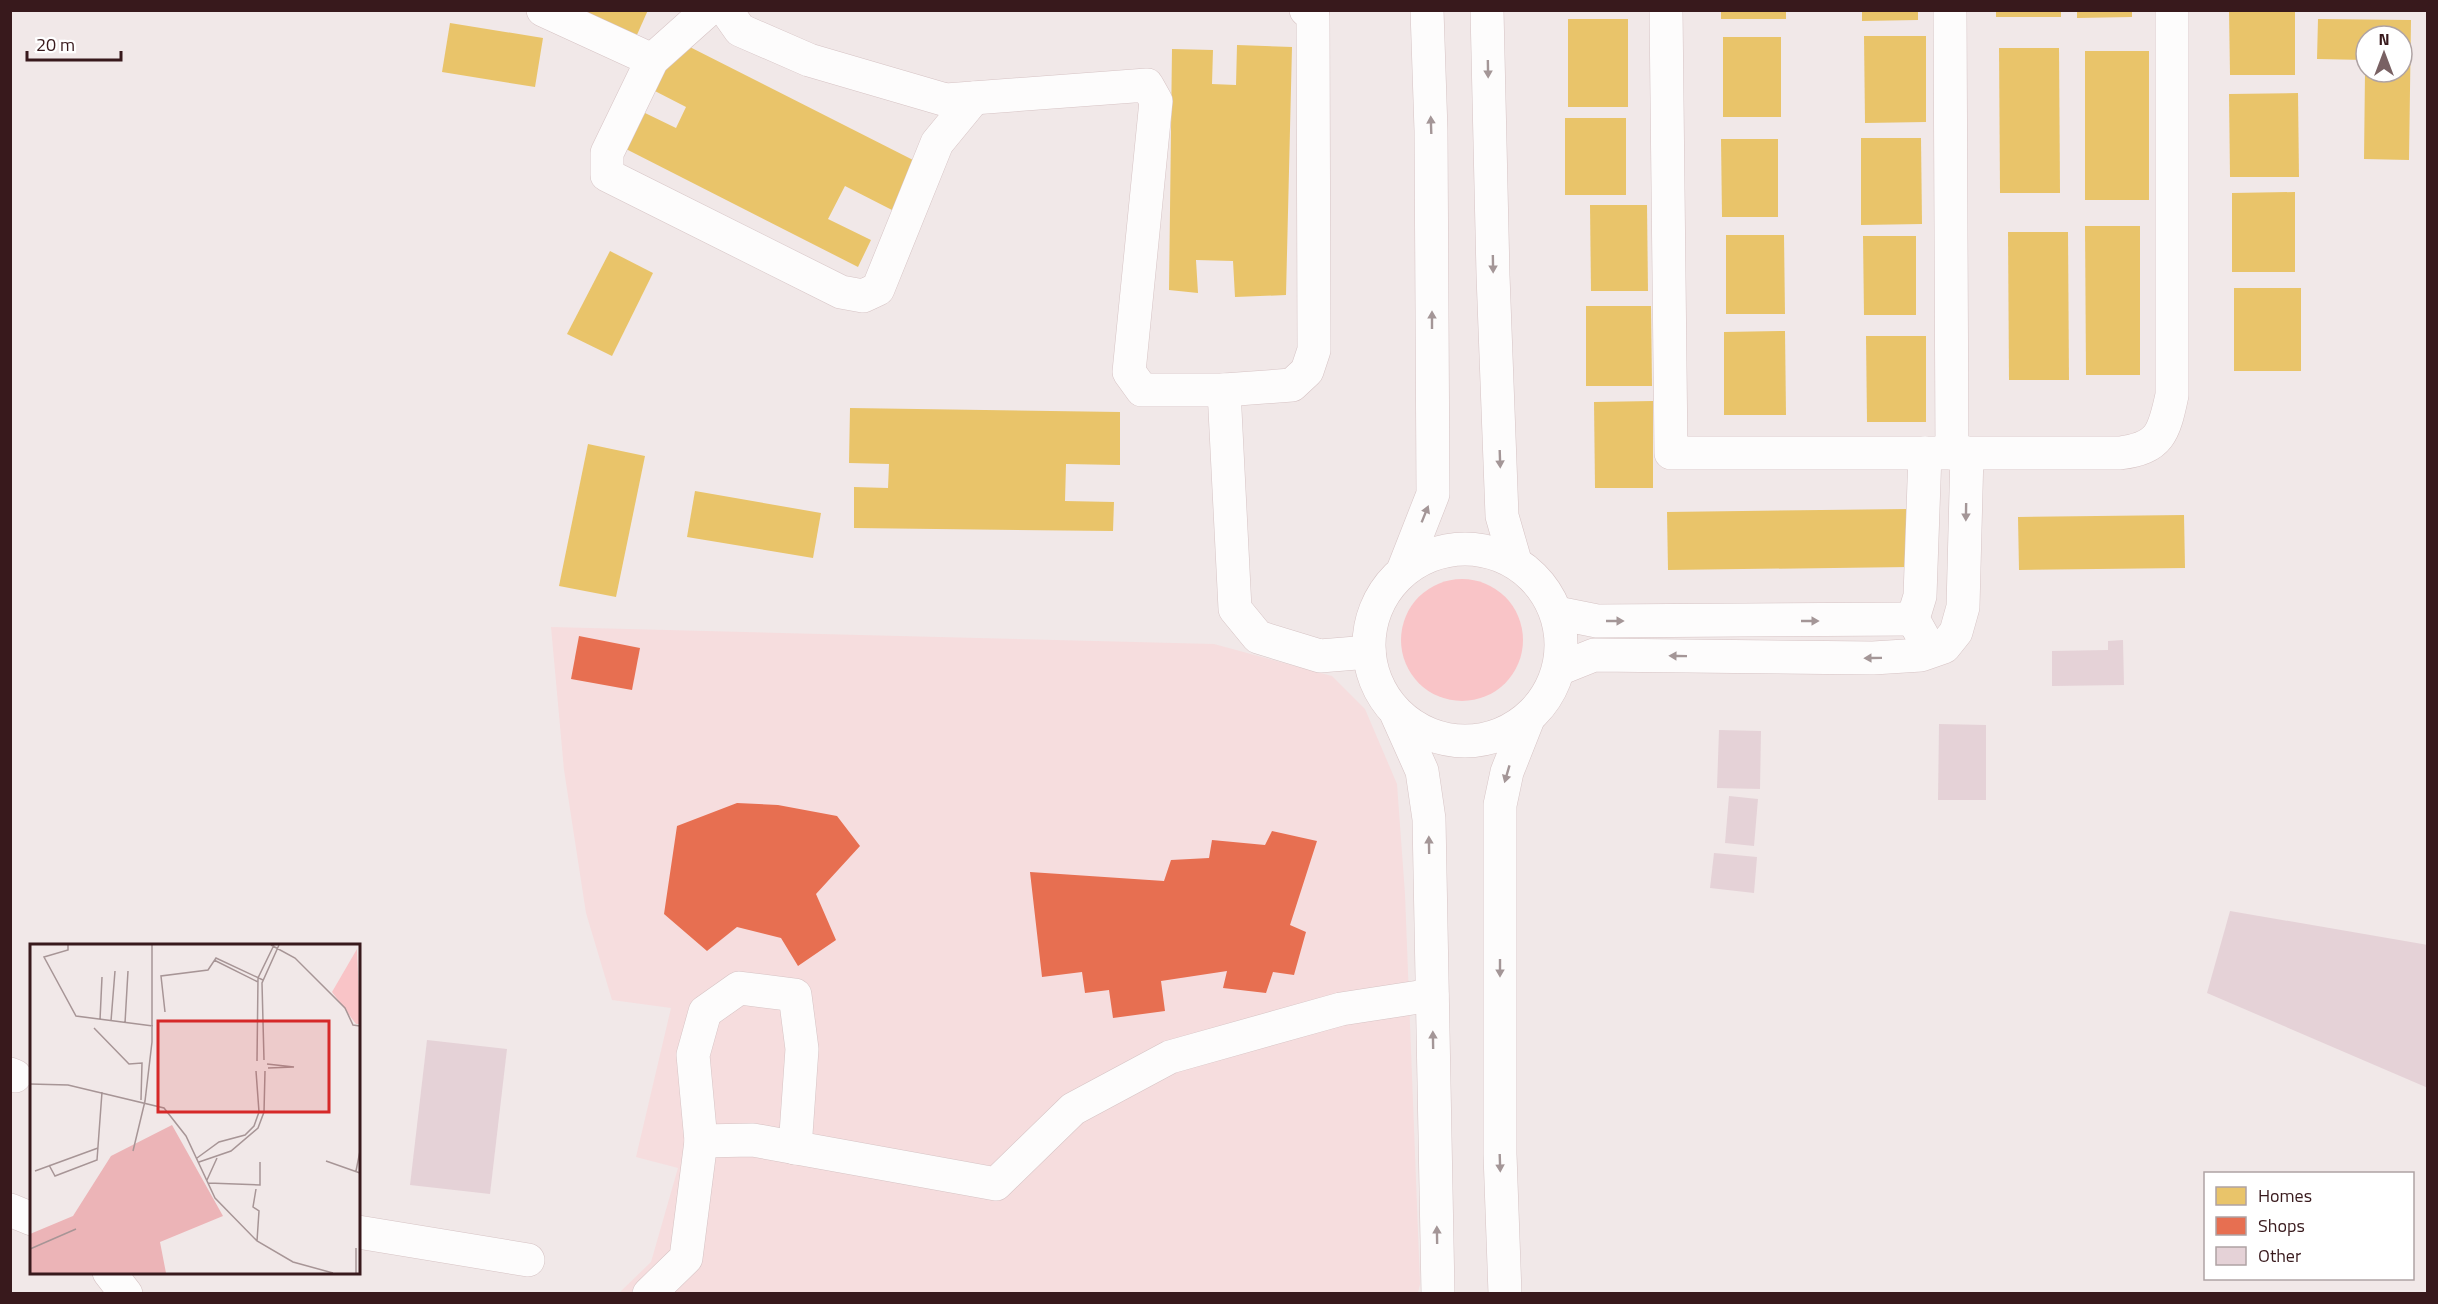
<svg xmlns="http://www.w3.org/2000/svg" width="2438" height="1304" font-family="'Titillium Web',sans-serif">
<rect width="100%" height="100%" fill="#f1e8e8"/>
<!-- built -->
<polygon fill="#f6ddde" points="551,627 1214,644 1332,676 1365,709 1397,784 1405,894 1420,1284 1418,1293 619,1293 651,1262 678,1168 636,1157 671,1008 612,1000 586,913 564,770"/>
<!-- green -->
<circle fill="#f9c4c7" cx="1462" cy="640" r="61"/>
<!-- homes -->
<g fill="#e9c46a">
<polygon points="589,10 648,10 636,37 587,16"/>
<rect x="1721" y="10" width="65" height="9"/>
<polygon points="1862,10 1918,10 1918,20 1862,21"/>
<rect x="1996" y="10" width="65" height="7"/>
<polygon points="2077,10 2132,10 2132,17 2077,18"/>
<polygon points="2229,10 2295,10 2295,75 2230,75"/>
<rect x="1568" y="19" width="60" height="88"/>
<polygon points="2318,19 2411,20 2409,160 2364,159 2365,72 2402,72 2402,36 2366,36 2366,60 2317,59"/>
<polygon points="450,23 543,38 535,87 442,72"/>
<polygon points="1864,36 1926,36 1926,122 1865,123"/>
<rect x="1723" y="37" width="58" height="80"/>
<polygon points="676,40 917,162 892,210 845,186 828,219 871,240 858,267 626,149 645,113 676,128 686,107 651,89"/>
<polygon points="1237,45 1292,47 1286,295 1235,297 1233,261 1196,260 1198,293 1169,290 1172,49 1213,50 1212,84 1236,85"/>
<polygon points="1999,48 2059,48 2060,193 2000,193"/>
<rect x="2085" y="51" width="64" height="149"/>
<polygon points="2298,93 2299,177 2230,177 2229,94"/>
<rect x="1565" y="118" width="61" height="77"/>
<polygon points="1861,138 1921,138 1922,224 1861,225"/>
<polygon points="1721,139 1778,139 1778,217 1722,217"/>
<polygon points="2295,192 2295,272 2232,272 2232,193"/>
<polygon points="1590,205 1647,205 1648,291 1591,291"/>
<polygon points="2085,226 2140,226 2140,375 2086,375"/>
<polygon points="2008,232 2068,232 2069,380 2009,380"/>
<polygon points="1726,235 1784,235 1785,314 1726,314"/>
<polygon points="1863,236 1916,236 1916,315 1864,315"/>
<polygon points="610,251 653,273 612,356 567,334"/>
<rect x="2234" y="288" width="67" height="83"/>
<polygon points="1586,306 1651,306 1652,386 1586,386"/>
<polygon points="1785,331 1786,415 1724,415 1724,332"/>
<polygon points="1866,336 1926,336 1926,422 1867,422"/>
<polygon points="1653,401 1653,488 1595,488 1594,402"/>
<polygon points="850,408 1120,412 1120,465 1066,464 1065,501 1114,502 1113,531 854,528 854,487 888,488 889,464 849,463"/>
<polygon points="588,444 645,456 616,597 559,586"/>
<polygon points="695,491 821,513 813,558 687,537"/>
<polygon points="1908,509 1909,567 1668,570 1667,512"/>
<polygon points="2184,515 2185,568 2019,570 2018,517"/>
</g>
<!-- shops -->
<g fill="#e76f51">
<polygon points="579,636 640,648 632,690 571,679"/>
<polygon points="737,803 778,805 837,816 860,846 816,894 836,940 798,966 781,938 737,927 707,951 664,914 677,826"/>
<polygon points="1272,831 1317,841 1290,925 1306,932 1294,975 1273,972 1266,993 1223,988 1227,971 1161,981 1165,1011 1113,1018 1109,990 1085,993 1082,972 1042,977 1030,872 1164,881 1171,860 1209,858 1212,840 1265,845"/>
</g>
<!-- building -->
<g fill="#e5d2d7">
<polygon points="2123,640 2124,685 2052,686 2052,651 2108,650 2108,641"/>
<polygon points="1939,724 1986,725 1986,800 1938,800"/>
<polygon points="1719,730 1761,731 1760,789 1717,788"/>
<polygon points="1729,796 1758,799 1754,846 1725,843"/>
<polygon points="1714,853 1757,857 1754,893 1710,888"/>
<polygon points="2230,911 2428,945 2428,1088 2207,993"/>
<polygon points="427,1040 507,1049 490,1194 410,1185"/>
</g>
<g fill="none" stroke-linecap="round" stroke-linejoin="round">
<!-- minor casing -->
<g stroke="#d6c3c4" stroke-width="34">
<g id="minor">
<polyline points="543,10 652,60"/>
<polyline points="708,10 652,60 607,153 607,175 841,292 863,296 878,289 937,143 974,98"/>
<polyline points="726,10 740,30 809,60 946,100 1147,85 1156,101 1129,372 1142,390 1224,390 1235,609 1258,637 1320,656 1369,652"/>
<polyline points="1487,10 1493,275 1502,516 1515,561"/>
<path d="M1666 10 1671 453H2120C2160 448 2164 433 2172 395V10"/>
<polyline points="1950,10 1952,453"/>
<polyline points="1224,390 1292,385 1307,371 1314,350 1313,16 1306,10"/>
<circle cx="1465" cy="645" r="96"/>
<polyline points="1404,568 1433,494 1431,131 1427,10"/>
<polyline points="1557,613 1597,621 1913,619"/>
<polyline points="1923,637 1913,619 1920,596 1925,453"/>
<polyline points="1559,669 1594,655 1873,658 1921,655 1944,647 1956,632 1963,607 1967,453"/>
<polyline points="1397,715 1422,771 1429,819 1438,1294"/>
<polyline points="10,1074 15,1076"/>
<polyline points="701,1141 693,1055 705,1012 739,988 795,995 802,1049 795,1148"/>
<polyline points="10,1210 32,1219"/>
<polyline points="358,1232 528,1260"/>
<polyline points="109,1272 126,1294"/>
<polyline points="649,1294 686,1258 701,1141 753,1140 996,1184 1073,1109 1170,1057 1341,1009 1432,995"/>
<polyline points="1505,1294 1500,1154 1500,805 1507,772 1528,719"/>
</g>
</g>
<!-- minor -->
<use href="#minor" stroke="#fdfcfc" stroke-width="33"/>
</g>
<!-- one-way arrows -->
<defs><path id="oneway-solid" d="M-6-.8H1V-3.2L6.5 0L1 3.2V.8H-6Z" transform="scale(1.5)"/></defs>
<g fill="#a49697">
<use href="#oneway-solid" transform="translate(1488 69) rotate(89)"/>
<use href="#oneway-solid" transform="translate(1431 125) rotate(-92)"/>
<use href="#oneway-solid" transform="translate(1493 264) rotate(89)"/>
<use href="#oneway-solid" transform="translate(1432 320) rotate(-90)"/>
<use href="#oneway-solid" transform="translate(1500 459) rotate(88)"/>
<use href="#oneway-solid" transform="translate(1966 512) rotate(91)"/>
<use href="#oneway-solid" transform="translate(1425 514) rotate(-68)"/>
<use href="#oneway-solid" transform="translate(1615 621)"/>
<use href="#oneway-solid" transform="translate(1810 621)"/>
<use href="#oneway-solid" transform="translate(1678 656) rotate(-179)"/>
<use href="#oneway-solid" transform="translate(1873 658) rotate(179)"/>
<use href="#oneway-solid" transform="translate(1507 774) rotate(106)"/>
<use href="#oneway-solid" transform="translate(1429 845) rotate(-91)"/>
<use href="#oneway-solid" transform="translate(1500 968) rotate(90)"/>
<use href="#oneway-solid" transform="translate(1433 1040) rotate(-91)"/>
<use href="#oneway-solid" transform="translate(1500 1163) rotate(88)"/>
<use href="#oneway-solid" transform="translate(1437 1235) rotate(-91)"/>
</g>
<!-- overview -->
<g transform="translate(30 944)">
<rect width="330" height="330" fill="#f1e8e8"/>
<path d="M327 5 330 80H326L302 48Z" fill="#f9c4c7"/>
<path d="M142 181 193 272 130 298 136 329H0V290L43 272 81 212Z" fill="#ecb4b7"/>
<path fill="none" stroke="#a79596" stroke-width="1.5" d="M38 1V6L14 13 46 72 123 82M241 1 265 14 315 64 323 81 330 82M184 16 228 38M135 68 131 32 178 26 186 14 233 36M70 76 72 33M81 77 85 27M95 79 98 27M64 84 99 120 112 119 111 156M234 116 232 39 249 1M227 117 228 34 244 1M237 120 264 123 238 124M0 140 38 141 134 164 156 192 185 254 227 297 263 318 303 329M103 207 115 157 122 98V1M167 214 189 198 215 191 224 182 229 168 226 127M296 217 330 229M169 218 201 207 228 184 234 168 235 127M19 221 25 232 67 216 72 148M5 227 68 204M326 227 330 207M177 236 187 214M178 239 230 241V218M226 245 223 263 229 267 227 297M326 304V329M0 305 46 285"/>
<path fill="#d62828" fill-opacity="0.15" stroke="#d62828" stroke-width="3" d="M128 77H299V168H128Z"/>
<rect width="330" height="330" fill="none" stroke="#38191c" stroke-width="3"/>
</g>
<!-- border -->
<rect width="2438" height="1304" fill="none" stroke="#38191c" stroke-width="24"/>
<!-- legend -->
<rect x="2204" y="1172" width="210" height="108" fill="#ffffff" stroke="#afa3a4" stroke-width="1.5"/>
<rect x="2216" y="1187" width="30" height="18" fill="#e9c46a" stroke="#afa3a4" stroke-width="1.5"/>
<text x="2258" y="1202" font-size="18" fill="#38191c">Homes</text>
<rect x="2216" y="1217" width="30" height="18" fill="#e76f51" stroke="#afa3a4" stroke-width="1.5"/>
<text x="2258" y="1232" font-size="18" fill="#38191c">Shops</text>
<rect x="2216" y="1247" width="30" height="18" fill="#e5d2d7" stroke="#afa3a4" stroke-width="1.5"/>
<text x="2258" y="1262" font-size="18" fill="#38191c">Other</text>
<!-- north arrow -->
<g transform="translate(2384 54)"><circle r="28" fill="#ffffff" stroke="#afa3a4" stroke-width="1.5"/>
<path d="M0-4.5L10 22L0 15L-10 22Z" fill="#796163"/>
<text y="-9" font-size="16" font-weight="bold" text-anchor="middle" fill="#38191c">N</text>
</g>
<!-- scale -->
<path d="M27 51v9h94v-9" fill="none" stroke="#38191c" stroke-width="3"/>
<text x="36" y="51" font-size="18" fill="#38191c" stroke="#ffffff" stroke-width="4.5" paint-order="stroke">20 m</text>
</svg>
